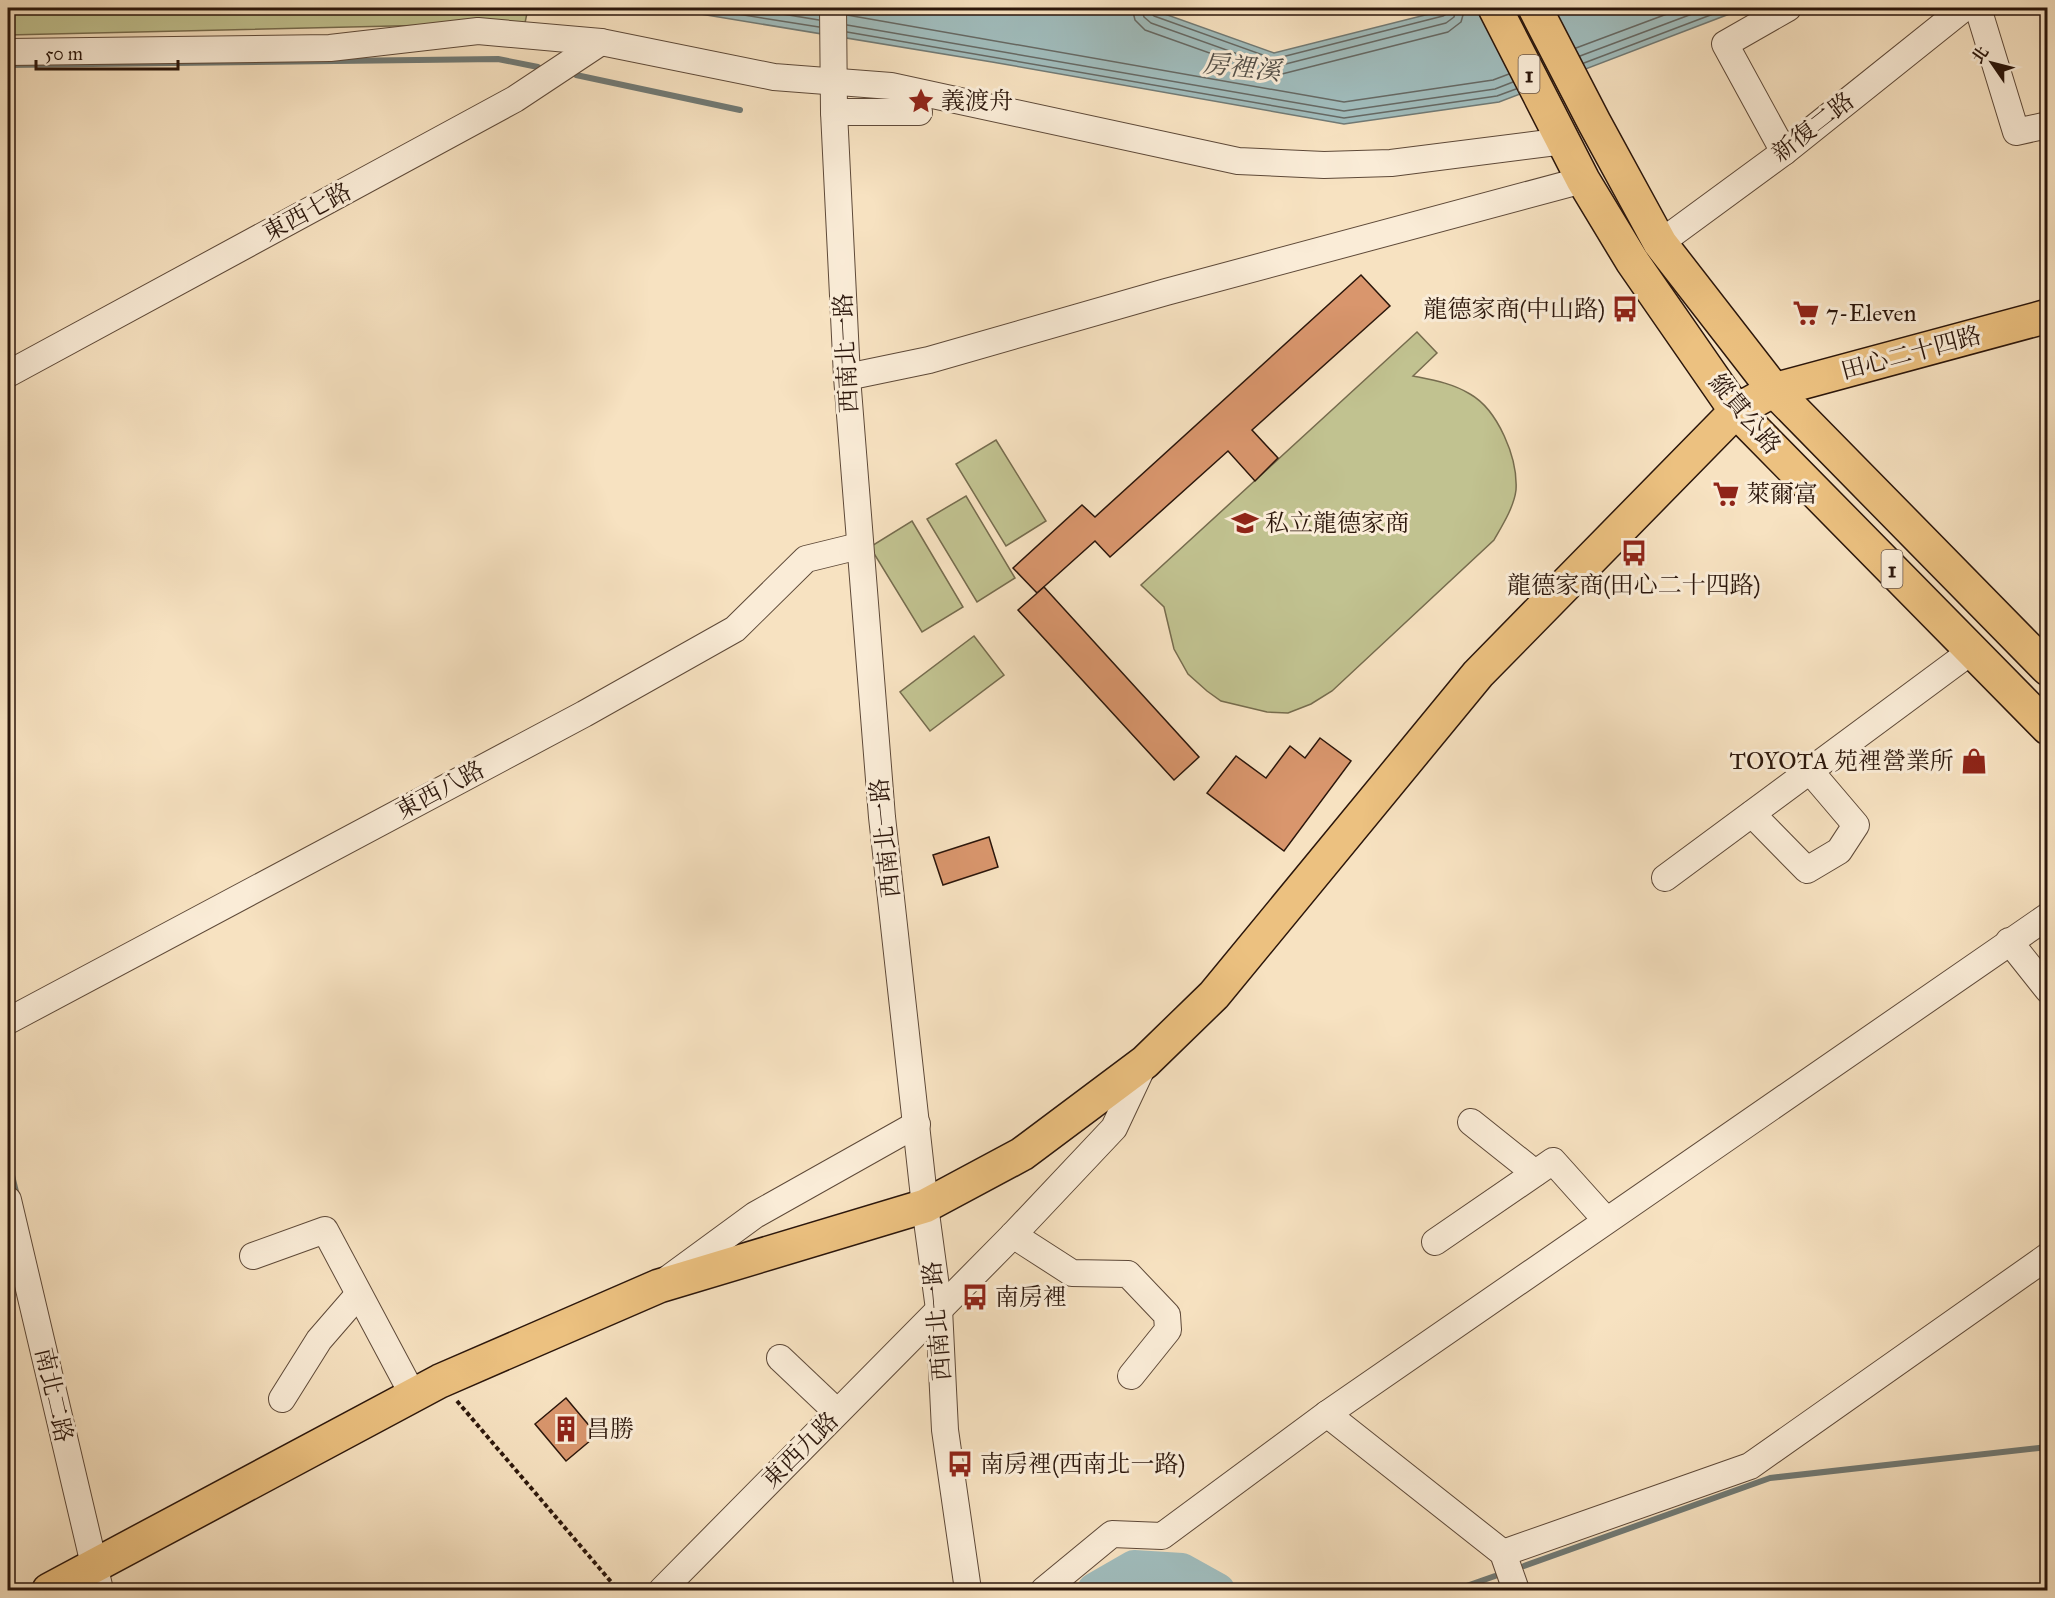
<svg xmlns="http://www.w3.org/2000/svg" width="2055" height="1598" font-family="'IM FELL Great Primer','Noto Serif TC',serif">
<rect width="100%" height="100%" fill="#f7e2c1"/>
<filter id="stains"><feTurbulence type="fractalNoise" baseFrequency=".00333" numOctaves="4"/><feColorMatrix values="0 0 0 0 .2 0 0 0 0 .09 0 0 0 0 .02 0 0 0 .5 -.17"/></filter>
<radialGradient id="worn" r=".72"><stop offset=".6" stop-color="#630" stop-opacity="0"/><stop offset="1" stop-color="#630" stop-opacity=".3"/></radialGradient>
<!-- green -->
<g fill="#c1c290" stroke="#766c4e" stroke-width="1.5">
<polygon points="8,8 528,8 525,23 8,35"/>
<path d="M1417 332 1437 353 1413 376C1433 380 1452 383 1470 394 1498 410 1518 458 1516 490 1514 507 1502 526 1494 540L1332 691 1311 704 1288 713 1267 712 1221 701 1207 691 1188 674 1174 649 1164 607 1141 585Z"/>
<polygon points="996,440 1046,521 1006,546 956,464"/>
<polygon points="966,496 1015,578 977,602 927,519"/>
<polygon points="912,521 963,607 922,632 870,547"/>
<polygon points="974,636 1004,675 930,731 900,692"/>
</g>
<!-- water -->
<polygon fill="#a0bcbc" stroke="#717a75" stroke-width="1.5" points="664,8 1148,8 1274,53 1453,8 1740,8 1732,13 1499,102 1344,124 992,62"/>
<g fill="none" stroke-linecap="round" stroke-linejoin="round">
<!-- shore -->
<g stroke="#666964" stroke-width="1.5">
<polyline points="700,8 819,27"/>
<polyline points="746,8 819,20"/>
<polyline points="1132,8 1135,20 1145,30 1274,76 1448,32 1461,22 1465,8"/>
<polyline points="1141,8 1144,17 1151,23 1274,67 1446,23 1454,17 1456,8"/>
<polyline points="1149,8 1150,12 1154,16 1274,59 1443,16 1448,13 1449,8"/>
<polyline points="847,15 1344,102 1493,80 1509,74"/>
<polyline points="847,25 1344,111 1495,89 1513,82"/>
<polyline points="847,32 1344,118 1497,96 1516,89"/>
<polyline points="1576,48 1683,8"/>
<polyline points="1580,56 1708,8"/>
<polyline points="1584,63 1729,8"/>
</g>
<!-- stream -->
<g stroke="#717a75" stroke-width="6">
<polyline points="8,65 498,59 538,67"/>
<polyline points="576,75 740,110"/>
<polyline points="8,1159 17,1196"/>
<polyline points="1524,1566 1770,1478 2048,1447"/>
<polyline points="1455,1590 1495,1576"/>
</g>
<!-- river -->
<polyline stroke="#a0bcbc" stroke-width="34" points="1094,1590 1134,1567 1182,1570 1218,1590"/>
</g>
<!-- building -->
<g fill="#d9966d" stroke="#2b160b" stroke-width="1.5">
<polygon points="1361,275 1390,306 1252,430 1278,458 1255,481 1228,451 1110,557 1095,541 1037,593 1013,568 1082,505 1095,517"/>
<polygon points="1044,587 1199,757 1174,780 1018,610"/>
<polygon points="1320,738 1351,761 1284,851 1207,793 1236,756 1266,778 1290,746 1305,758"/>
<polygon points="989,837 998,867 943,885 933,855"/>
<polygon points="566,1398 597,1435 566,1461 535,1424"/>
</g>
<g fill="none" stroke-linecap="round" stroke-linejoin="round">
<!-- minor casing -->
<g stroke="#5e4938" stroke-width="28">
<g id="minor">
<polyline points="833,8 834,112 847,377 882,817 925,1206 939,1309 945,1430 968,1590"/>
<polyline points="1978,8 2016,132 2048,125"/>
<polyline points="8,52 330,48 478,31 601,42 774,77 891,86 1238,161 1324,165 1391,163 1564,141"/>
<polyline points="834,112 919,112"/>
<polyline points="1784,152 1725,44 1788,8"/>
<polyline points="1660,243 1784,152 1964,8"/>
<polyline points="8,374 515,99 601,42"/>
<polyline points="847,377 929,360 1166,292 1583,180"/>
<polyline points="1752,814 1807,870 1839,851 1856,825 1810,771"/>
<polyline points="1665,878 1973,650"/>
<polyline points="2009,941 2048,990"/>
<polyline points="8,1021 584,714 735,629 806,559 859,546"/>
<polyline points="1471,1122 1535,1173"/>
<polyline points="8,1200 100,1590"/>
<polyline points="1013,1235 1072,1273 1128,1274 1167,1315 1168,1330 1131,1376"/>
<polyline points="1435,1242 1553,1161 1606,1220"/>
<polyline points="253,1256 325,1230 413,1395"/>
<polyline points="669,1278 755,1215 917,1124"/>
<polyline points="780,1358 837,1412"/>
<polyline points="282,1399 319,1340 358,1295"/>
<polyline points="1327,1414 1503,1553 1516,1590"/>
<polyline points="1503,1553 1750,1466 2048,1256"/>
<polyline points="662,1590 1013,1235 1114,1128 1145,1062"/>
<polyline points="1044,1590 1112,1534 1162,1536 1327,1414 2048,916"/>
</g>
</g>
<!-- major casing -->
<g stroke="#2b160b" stroke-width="36">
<g id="major">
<polyline points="1495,8 1583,180 1632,261 1736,411 2048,728"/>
<polyline points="1535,8 1594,122 1660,243 1774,390 2048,669"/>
<polyline points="49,1590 440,1381 659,1286 925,1206 1022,1154 1145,1062 1214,995 1478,674 1736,411 1774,390 2048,316"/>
</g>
</g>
<!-- path -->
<polyline stroke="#2b160b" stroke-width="4" stroke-dasharray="4.5 3" stroke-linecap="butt" points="457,1401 618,1590"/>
<!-- minor -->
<use href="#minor" stroke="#faecd7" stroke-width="26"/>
<!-- major -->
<use href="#major" stroke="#ecc180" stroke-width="33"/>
</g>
<!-- icons -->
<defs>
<g id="sight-bare" transform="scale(2.07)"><path d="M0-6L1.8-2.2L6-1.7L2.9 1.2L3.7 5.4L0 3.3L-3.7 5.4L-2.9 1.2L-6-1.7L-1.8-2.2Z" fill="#8f2418" stroke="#faecd7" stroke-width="2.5" paint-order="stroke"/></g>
<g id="bus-bare" transform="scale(2.07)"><path d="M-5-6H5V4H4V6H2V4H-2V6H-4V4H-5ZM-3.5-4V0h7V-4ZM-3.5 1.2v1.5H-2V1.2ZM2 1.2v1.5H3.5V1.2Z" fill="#8f2418" stroke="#faecd7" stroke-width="2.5" paint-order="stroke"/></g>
<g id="supermarket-bare" transform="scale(2.07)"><path d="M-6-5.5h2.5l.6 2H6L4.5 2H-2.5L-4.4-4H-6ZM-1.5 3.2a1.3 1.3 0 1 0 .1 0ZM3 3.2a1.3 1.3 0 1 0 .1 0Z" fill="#8f2418" stroke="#faecd7" stroke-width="2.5" paint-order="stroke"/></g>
<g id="school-bare" transform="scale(2.07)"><path d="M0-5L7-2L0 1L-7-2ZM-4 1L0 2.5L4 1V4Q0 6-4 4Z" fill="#8f2418" stroke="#faecd7" stroke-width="2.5" paint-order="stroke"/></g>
<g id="shop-bare" transform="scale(2.07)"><path d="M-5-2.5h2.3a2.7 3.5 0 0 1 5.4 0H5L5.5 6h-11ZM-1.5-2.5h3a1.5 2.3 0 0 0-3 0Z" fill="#8f2418" stroke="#faecd7" stroke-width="2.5" paint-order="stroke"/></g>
<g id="building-bare" transform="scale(2.07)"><path d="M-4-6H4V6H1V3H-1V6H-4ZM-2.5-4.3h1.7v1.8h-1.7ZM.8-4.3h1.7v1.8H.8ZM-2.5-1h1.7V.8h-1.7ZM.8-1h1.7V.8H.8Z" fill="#8f2418" stroke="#faecd7" stroke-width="2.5" paint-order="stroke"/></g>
</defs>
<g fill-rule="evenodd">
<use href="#sight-bare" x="921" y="101"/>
<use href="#bus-bare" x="1625" y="309"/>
<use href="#supermarket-bare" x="1806" y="313"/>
<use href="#supermarket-bare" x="1726" y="494"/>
<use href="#school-bare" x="1245" y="523"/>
<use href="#bus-bare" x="1634" y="553"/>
<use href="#shop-bare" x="1974" y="761"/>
<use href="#bus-bare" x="975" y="1297"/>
<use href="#building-bare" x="566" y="1429"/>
<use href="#bus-bare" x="960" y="1464"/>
</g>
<g text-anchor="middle" stroke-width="6" stroke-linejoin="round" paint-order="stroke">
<!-- shield labels -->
<g fill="#faecd7" stroke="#695648" stroke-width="1.5">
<rect x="1518.5" y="55" width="21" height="38" rx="4.5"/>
<rect x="1881.5" y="550" width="21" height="38" rx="4.5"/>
</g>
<g font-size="22" font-weight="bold" fill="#2b160b">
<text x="1529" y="82">1</text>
<text x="1892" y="577">1</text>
</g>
<!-- poi labels -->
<g font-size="24" fill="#2b160b" stroke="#faecd7" text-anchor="start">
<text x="941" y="109">義渡舟</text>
<text x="1605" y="317" text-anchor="end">龍德家商(中山路)</text>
<text x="1826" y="321">7-Eleven</text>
<text x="1746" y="502">萊爾富</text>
<text x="1265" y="531">私立龍德家商</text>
<text x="1634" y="593" text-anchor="middle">龍德家商(田心二十四路)</text>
<text x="1954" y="769" text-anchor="end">TOYOTA 苑裡營業所</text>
<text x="995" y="1305">南房裡</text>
<text x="586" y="1437">昌勝</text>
<text x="980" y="1472">南房裡(西南北一路)</text>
</g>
<!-- street labels -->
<g font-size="24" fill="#2b160b" stroke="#faecd7">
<text transform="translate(1813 127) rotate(-38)" y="8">新復二路</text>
<text transform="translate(307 212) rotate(-28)" y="8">東西七路</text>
<text transform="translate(846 353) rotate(-93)" y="8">西南北一路</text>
<text transform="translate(1911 353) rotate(-15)" y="8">田心二十四路</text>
<text transform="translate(1745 414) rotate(50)" y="8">縱貫公路</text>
<text transform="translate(440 790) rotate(-28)" y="8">東西八路</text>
<text transform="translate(885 838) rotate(-96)" y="8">西南北一路</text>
<text transform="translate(937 1321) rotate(-95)" y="8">西南北一路</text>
<text transform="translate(54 1395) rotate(77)" y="8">南北二路</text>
<text transform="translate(800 1450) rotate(-45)" y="8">東西九路</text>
</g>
<!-- water labels -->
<g font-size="26" font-style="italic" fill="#545049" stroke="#faecd7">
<text transform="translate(1242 67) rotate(6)" y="9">房裡溪</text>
</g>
</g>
<!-- margin -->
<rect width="2055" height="1598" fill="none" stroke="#f7e2c1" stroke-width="30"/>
<rect x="9" y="9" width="2037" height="1580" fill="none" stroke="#2b160b" stroke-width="3"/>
<rect x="15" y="15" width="2025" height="1568" fill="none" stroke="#2b160b" stroke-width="1.5"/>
<!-- north arrow -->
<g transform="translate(1992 63) rotate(305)" stroke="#faecd7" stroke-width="4.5" paint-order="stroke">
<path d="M0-4.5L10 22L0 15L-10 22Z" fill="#2b160b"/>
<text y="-9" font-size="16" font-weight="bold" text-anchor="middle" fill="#2b160b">北</text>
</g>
<!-- scale -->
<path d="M36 60v9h142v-9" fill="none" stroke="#2b160b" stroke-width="3"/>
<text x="45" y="60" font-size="18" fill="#2b160b" stroke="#faecd7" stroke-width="4.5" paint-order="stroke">50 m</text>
<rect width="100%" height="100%" filter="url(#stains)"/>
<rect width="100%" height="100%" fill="url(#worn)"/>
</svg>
